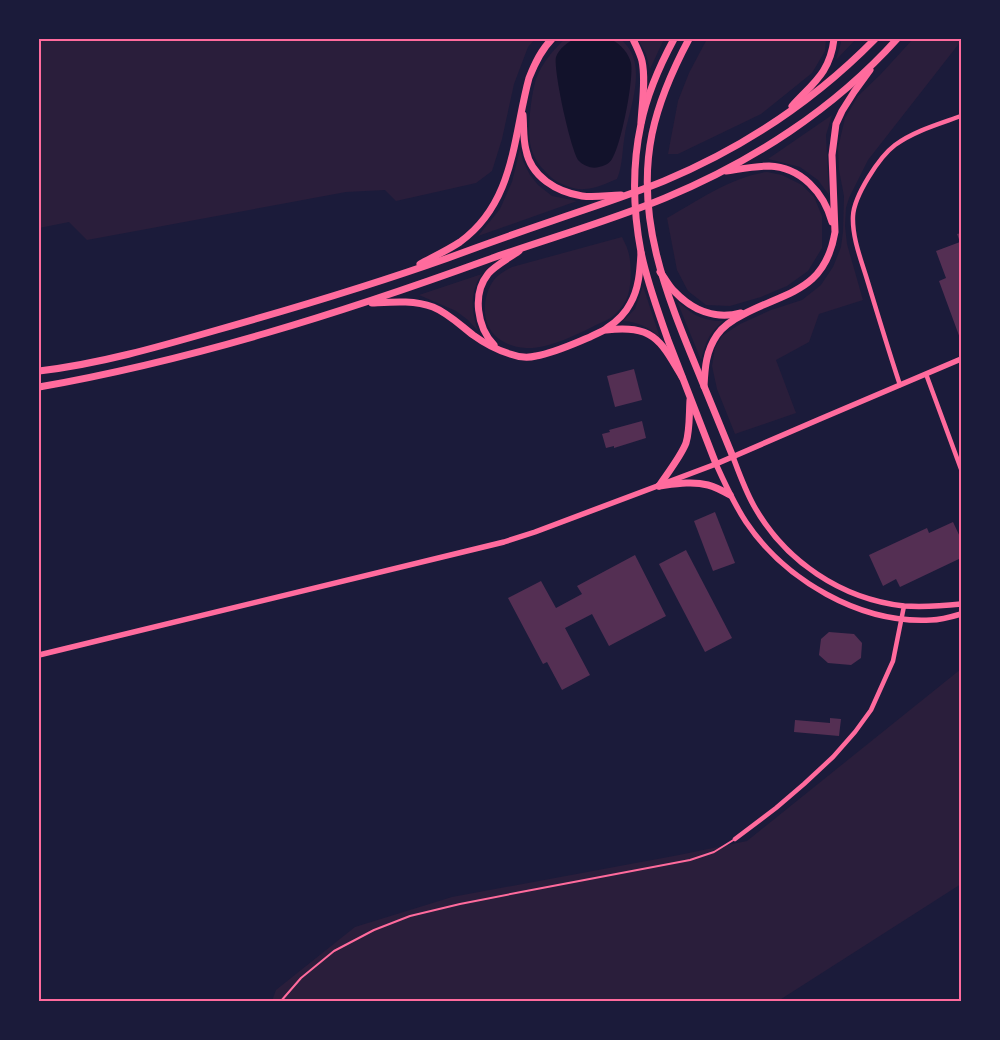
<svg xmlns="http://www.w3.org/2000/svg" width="1000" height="1040" font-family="Roboto,sans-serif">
<rect width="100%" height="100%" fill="#1b1b3a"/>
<!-- green -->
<g fill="#2a1e3b">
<polygon points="39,39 535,39 528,47 514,84 502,139 492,171 476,183 396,201 385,190 346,192 87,240 69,222 39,228"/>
<path d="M565 39H620C649 61 631 104 625 134 622 149 623 165 617 179 607 183 595 189 584 189 577 190 569 187 562 184 555 181 549 176 544 170 528 154 528 134 530 113 531 102 533 89 536 79 542 63 553 50 565 39Z"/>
<polygon points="638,39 664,39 650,69 646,54"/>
<polygon points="707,39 826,39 825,51 812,73 761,114 678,154 668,154 678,101 689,73"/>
<polygon points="840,39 856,39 836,60 841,43"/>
<polygon points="913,39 961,39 961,41 868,160 849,198 846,208 845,226 847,244 863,300 819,314 809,342 776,360 796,413 735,434 717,389 712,366 715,348 722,336 740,324 771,310 802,300 821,285 833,267 841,247 843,232 844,196 839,170 838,148 845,118 858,96 880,75"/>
<polygon points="832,115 826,135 829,195 818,180 800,167 768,159"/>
<polygon points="520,149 523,161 530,175 538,185 552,196 577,201 478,236 500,209 512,182"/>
<path d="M767 172 782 175 802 185 814 197 822 216V248L808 271 787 286 761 297 730 306 706 305 688 291 677 270 667 218C697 201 733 176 767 172Z"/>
<path d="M622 237C624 242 627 246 628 251 632 263 632 289 626 300 623 306 617 313 612 317 608 320 602 322 598 324 579 334 548 349 526 348 500 346 483 331 485 305 486 294 490 282 499 275 503 272 508 269 512 267Z"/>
<path d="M482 274C480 277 477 281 476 285 470 299 473 317 478 331L468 320 456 311 419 295Z"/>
<path d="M643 286 660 338C649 327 638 322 623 321L635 309Z"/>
<path d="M677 301C693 315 702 321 723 321 707 336 707 340 701 360Z"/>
<polygon points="961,669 961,884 778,1001 272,1001 276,990 355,927 452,897 679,855 747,841"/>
</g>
<!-- water -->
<path fill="#12122b" d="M575 39C583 39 605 37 612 40 621 44 629 54 631 63 634 80 621 146 612 159 609 164 604 166 599 167 592 169 584 166 579 161 571 152 553 69 556 57 559 49 567 42 575 39Z"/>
<!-- building -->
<g fill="#542f53">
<polygon points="961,233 961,341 939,281 946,278 936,251 960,242 957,234"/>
<polygon points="634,369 642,400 615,407 607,376"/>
<polygon points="642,421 646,438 614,448 614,446 606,448 602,434 610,432 609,430"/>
<polygon points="715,512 735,563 713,571 694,521"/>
<polygon points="953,522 961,539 961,558 900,587 896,579 883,586 869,555 927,528 929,533"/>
<polygon points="686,550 732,638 705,652 659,564"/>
<polygon points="635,555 666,616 609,646 592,614 565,628 590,675 562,690 547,662 543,664 508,598 541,581 556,608 582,594 577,586"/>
<polygon points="829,632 854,634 862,643 861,658 851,665 828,663 819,655 821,639"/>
<polygon points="830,718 841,719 839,736 794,732 795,720 830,723"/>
</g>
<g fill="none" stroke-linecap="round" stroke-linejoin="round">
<!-- service -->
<polyline stroke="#ff6b9d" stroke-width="2" points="281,1001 301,978 334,951 374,930 410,916 460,904 521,892 690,860 714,852 735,839"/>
<!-- minor -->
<g stroke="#ff6b9d" stroke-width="4.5">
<polyline points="926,374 961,469"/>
<path d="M900 385C888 349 877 312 866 276 860 257 852 236 853 216 854 196 879 157 895 145 914 131 939 124 961 116"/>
<polyline points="735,839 776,808 804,784 833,757 855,732 871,710 893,661 904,606"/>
</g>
<!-- tertiary -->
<g stroke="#ff6b9d" stroke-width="5.5">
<path d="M733 457C739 473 745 490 754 506 785 561 841 599 904 606 923 607 942 606 961 604"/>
<path d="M716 464C725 484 734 504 746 522 785 580 860 624 931 620 941 620 951 617 961 614"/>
<polyline points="39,655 504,542 535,532 716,464 820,419 961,359"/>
</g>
<!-- primary -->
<g stroke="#ff6b9d" stroke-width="7">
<path d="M674 39C660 65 647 94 641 124 632 166 633 210 641 252 647 282 658 311 668 340 684 381 700 423 716 464"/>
<path d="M689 39C673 69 659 100 652 134 635 217 666 294 697 369 709 398 721 428 733 457"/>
<path d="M659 486C667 474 681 456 686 443 690 430 689 414 690 400"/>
<path d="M659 486C675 484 692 481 708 485 716 487 723 491 730 495"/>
</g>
<!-- trunk -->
<g stroke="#ff6b9d" stroke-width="7">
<path d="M633 39C636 46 640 53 642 61 646 80 642 103 641 122"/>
<path d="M792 106C813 83 830 73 834 39"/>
<path d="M523 115C524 127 523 139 526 150 531 177 557 192 582 196 595 198 609 195 621 195"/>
<path d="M726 171C740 169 755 166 769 166 801 167 824 193 832 222"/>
<path d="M420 264C433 257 448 250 460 242 515 202 513 137 529 78 535 63 541 50 552 39"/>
<path d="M660 272C665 278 669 286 674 291 692 310 715 320 741 313"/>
<path d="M372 303C392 302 414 300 433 307 448 313 460 325 473 335 484 343 497 350 510 354 518 357 528 358 536 356 554 353 573 344 590 337 595 334 602 332 607 328 616 322 625 314 630 304 639 289 640 270 641 253"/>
<path d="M606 330C653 325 660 339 682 377"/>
<path d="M494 345C477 327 472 294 488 274 494 266 511 257 519 251"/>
<path d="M39 371C99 364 158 347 217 330 295 308 372 285 448 258 483 245 517 233 552 221 589 208 627 196 664 181 743 148 815 100 875 39"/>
<path d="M704 386C705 367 706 351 717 335 723 326 734 319 744 314 788 291 825 291 835 232L832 155 836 124 842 111 854 92 870 70"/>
<path d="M39 387C192 360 341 313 487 260 546 239 607 222 665 198 752 162 834 109 897 39"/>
</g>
</g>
<!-- border -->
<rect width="1000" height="1040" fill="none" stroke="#1b1b3a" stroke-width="80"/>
<rect x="40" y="40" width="920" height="960" fill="none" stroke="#ff6b9d" stroke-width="2"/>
</svg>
